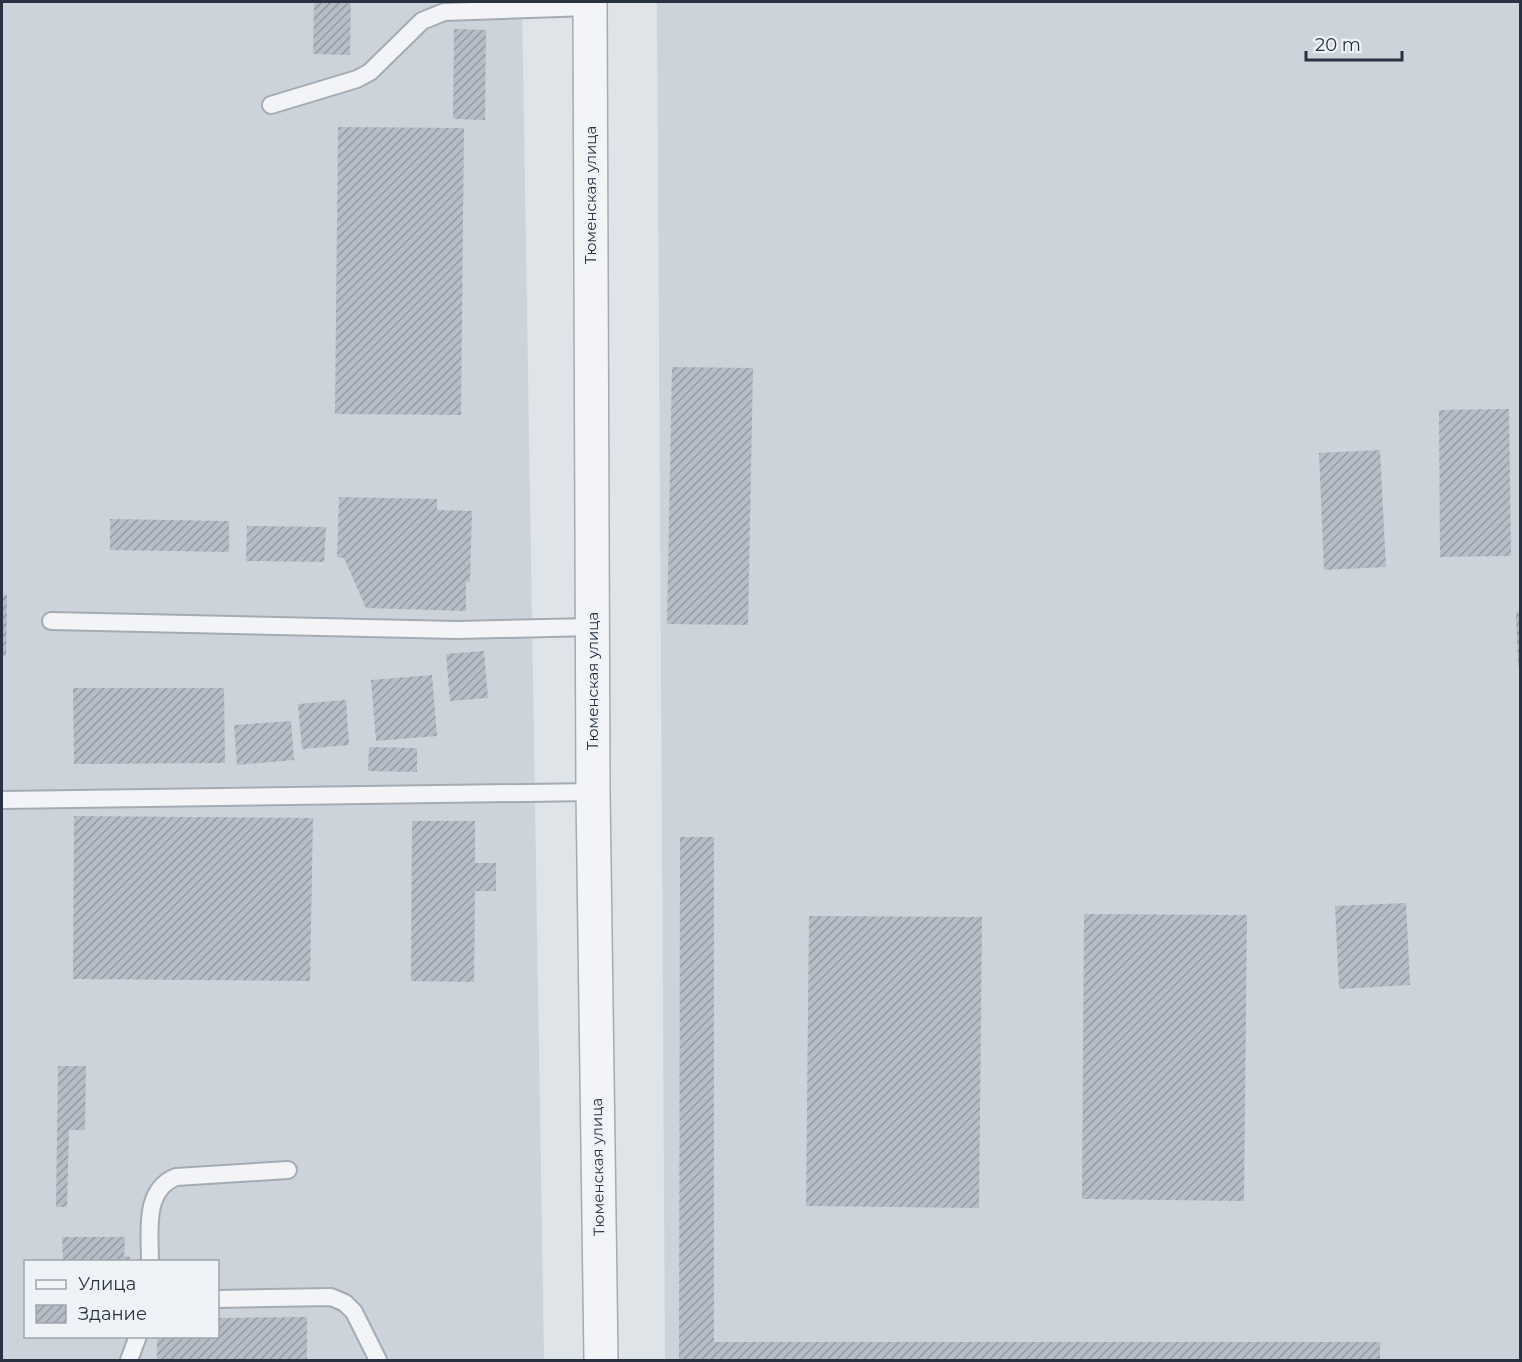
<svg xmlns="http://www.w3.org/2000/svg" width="1522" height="1362" font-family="Montserrat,sans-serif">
<defs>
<pattern id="building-hatch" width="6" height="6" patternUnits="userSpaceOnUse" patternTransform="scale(1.5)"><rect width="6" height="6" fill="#b7bdc6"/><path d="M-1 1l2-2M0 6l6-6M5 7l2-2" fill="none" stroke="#959aa2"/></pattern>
</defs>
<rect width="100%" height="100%" fill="#dfe4e9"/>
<!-- built -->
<g fill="#cdd3db" fill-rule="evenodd">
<path d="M2 2H522L544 1360H2ZM26 1262H218V1336H26Z"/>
<polygon points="657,2 1520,2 1520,1360 665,1360"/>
</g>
<!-- building -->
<g fill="url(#building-hatch)">
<polygon points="314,2 351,2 350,55 313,54"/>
<polygon points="454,29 486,30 485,120 453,119"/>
<polygon points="338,127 464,128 461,415 335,414"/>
<polygon points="672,367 753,368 748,625 667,624"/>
<polygon points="1509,409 1511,556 1440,557 1439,410"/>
<polygon points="1380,450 1386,567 1324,570 1319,453"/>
<polygon points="339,497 437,499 437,510 472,511 470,582 466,582 466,611 366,608 344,558 337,557"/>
<polygon points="110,519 229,521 229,552 110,550"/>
<polygon points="247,526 326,527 324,562 246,561"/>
<polygon points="2,595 7,595 6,656 2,656"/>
<polygon points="1516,612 1520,612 1520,666 1518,666"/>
<polygon points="484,651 488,698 450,701 446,654"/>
<polygon points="432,675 437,736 376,741 371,680"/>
<polygon points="73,688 224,688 225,763 74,764"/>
<polygon points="346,700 349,745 302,749 298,704"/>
<polygon points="291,721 294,760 237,765 234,725"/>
<polygon points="369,747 417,748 417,772 368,771"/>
<polygon points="74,816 313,818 310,981 73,979"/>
<polygon points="412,821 475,821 475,863 496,863 496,891 475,891 474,982 411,981"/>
<polygon points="680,837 714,837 714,1342 1380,1342 1380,1360 679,1360"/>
<polygon points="1406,903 1410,985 1339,989 1335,906"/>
<polygon points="1084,914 1247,915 1244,1201 1082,1199"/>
<polygon points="809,916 982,917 979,1208 806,1206"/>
<polygon points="58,1066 86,1066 85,1130 69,1130 67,1207 56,1207"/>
<polygon points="62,1237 125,1237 124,1256 130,1257 130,1262 63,1262"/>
<polygon points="307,1317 307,1360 157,1360 157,1336 218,1336 218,1318"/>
</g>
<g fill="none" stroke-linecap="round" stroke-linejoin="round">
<!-- service casing -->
<g stroke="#a4abb3" stroke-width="20">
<g id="service">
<polyline points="271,105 357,79 370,72 422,21 444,12 590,7"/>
<polyline points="51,621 457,630 593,627"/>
<polyline points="2,800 593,792"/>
<path d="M150 1262C150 1232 143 1190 176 1177L288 1170"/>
<polyline points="218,1299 331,1297 345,1303 354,1312 378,1360"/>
<polyline points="129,1360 138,1336"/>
</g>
</g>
<!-- minor casing -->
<g stroke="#a4abb3" stroke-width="36">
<polyline id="minor" points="590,2 593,792 601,1360"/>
</g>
<!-- service -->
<use href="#service" stroke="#f2f4f7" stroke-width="16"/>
<!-- minor -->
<use href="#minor" stroke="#f2f4f7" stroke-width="33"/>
</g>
<g text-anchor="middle" stroke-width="5" stroke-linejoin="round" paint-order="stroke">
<!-- street labels -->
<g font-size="15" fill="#283241" stroke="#eff3f7">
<text transform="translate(591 195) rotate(-90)" y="5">Тюменская улица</text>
<text transform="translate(593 681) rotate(-90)" y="5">Тюменская улица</text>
<text transform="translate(598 1167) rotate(-91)" y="5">Тюменская улица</text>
</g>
</g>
<!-- border -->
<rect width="1522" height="1362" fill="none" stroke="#283241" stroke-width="6"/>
<!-- legend -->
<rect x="24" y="1260" width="195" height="78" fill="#eff3f7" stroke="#9fa6ae" stroke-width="1.5"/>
<rect x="36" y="1280" width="30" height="9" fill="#f2f4f7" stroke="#9fa6ae" stroke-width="1.5"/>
<text x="78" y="1290" font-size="18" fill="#283241">Улица</text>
<rect x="36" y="1305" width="30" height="18" fill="url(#building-hatch)" stroke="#9fa6ae" stroke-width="1.5"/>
<text x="78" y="1320" font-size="18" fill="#283241">Здание</text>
<!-- scale -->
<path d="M1306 51v9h96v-9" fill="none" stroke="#283241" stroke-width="3"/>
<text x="1315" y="51" font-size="18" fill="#283241" stroke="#eff3f7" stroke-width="4.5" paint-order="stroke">20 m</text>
</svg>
